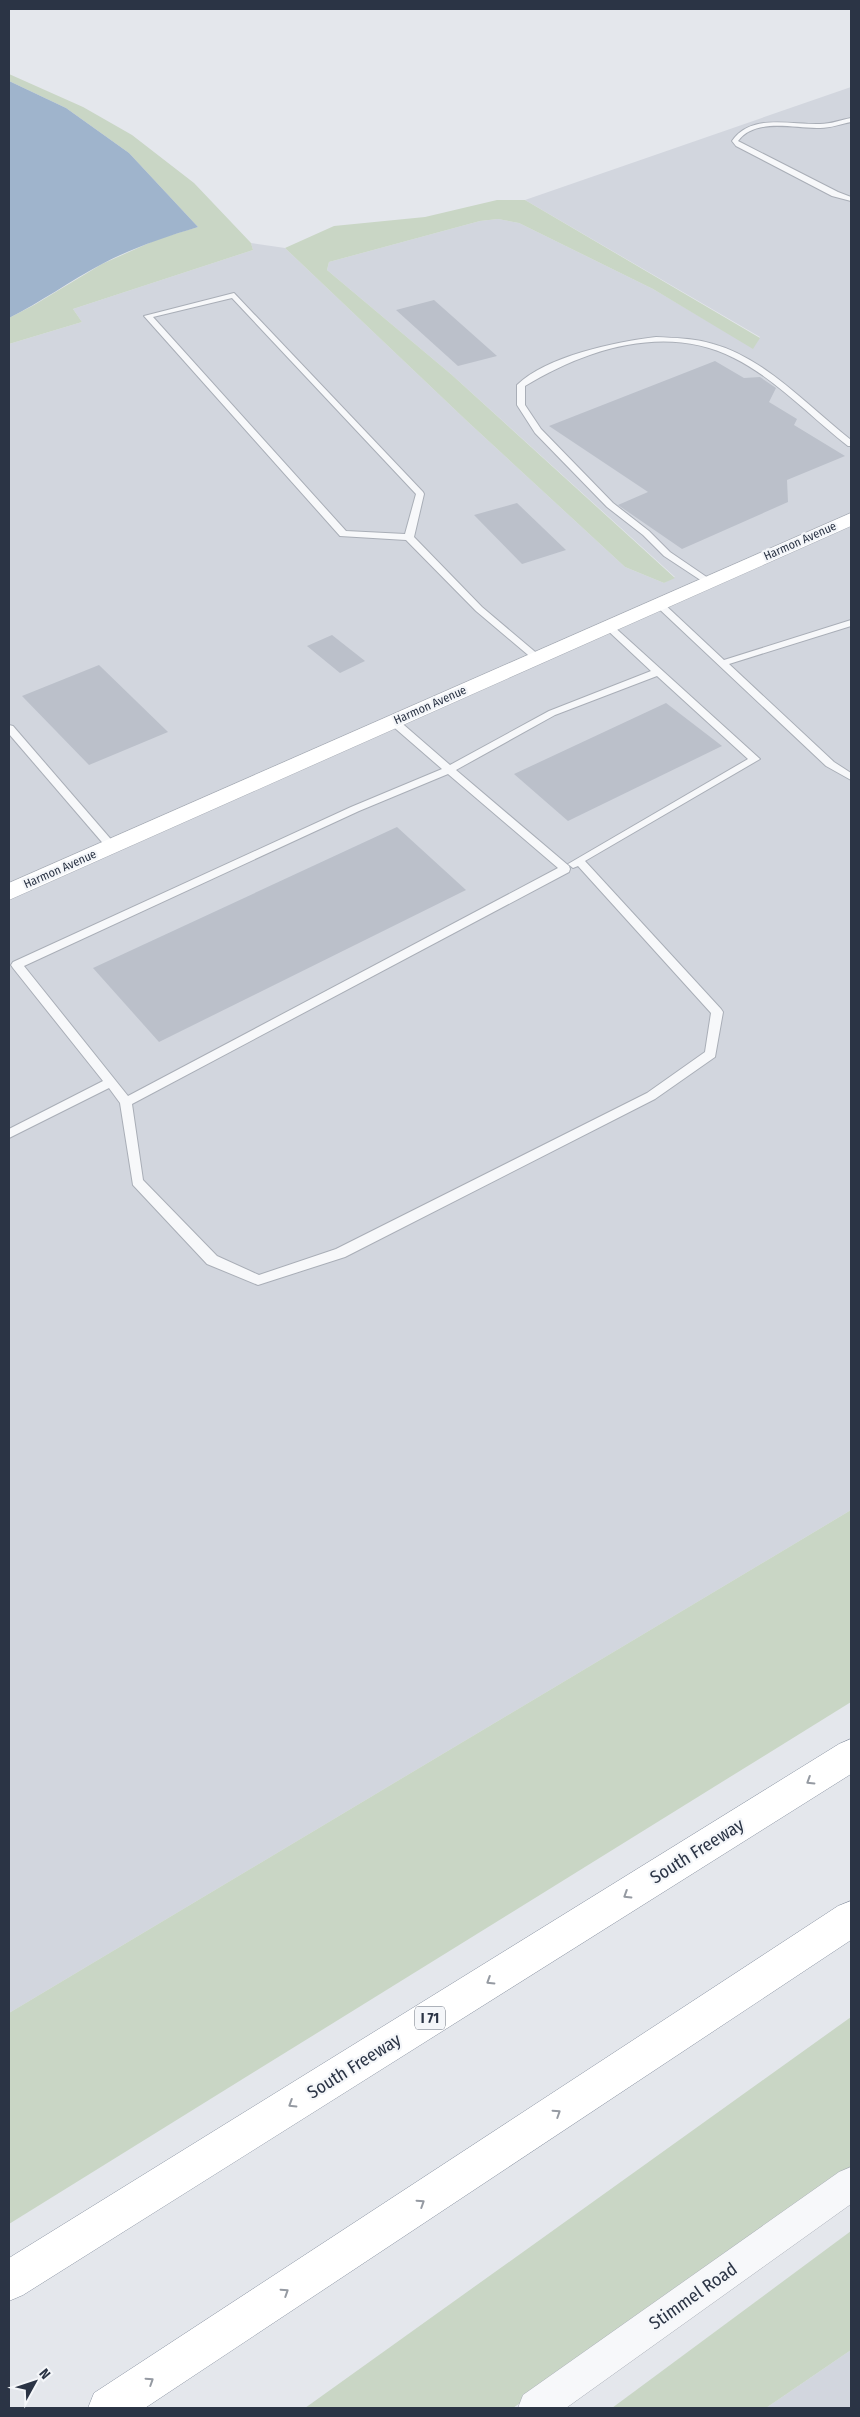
<svg xmlns="http://www.w3.org/2000/svg" width="860" height="2417" font-family="'Fira Sans Condensed',sans-serif">
<rect width="100%" height="100%" fill="#e4e7ec"/>
<!-- built -->
<g fill="#d2d6de">
<polygon points="851,87 851,1510 9,2013 9,344 82,322 73,309 253,250 251,243 285,248 468,422 625,567 664,583 675,577 452,375 327,270 329,262 480,221 498,219 519,223 653,289 753,348 760,337 525,200"/>
<polygon points="851,2350 851,2408 766,2408"/>
</g>
<!-- green -->
<g fill="#c9d6c5">
<polygon points="9,74 83,107 132,135 194,183 251,243 253,250 73,309 82,322 9,344 9,318 34,305 102,264 158,239 198,227 129,153 66,108 9,81"/>
<polygon points="497,200 525,200 760,338 753,349 653,289 519,223 498,219 480,221 329,262 327,270 452,375 675,578 664,583 625,567 468,422 285,248 334,226 425,217"/>
<polygon points="851,1510 851,1702 9,2224 9,2013"/>
<polygon points="851,2017 851,2176 513,2408 305,2408"/>
<polygon points="851,2231 851,2350 766,2408 612,2408"/>
</g>
<!-- water -->
<path fill="#9fb4cc" d="M9 81 66 108 129 153 198 227C165 237 132 248 102 264 70 281 41 302 9 318Z"/>
<!-- building -->
<g fill="#bbc0ca">
<polygon points="434,300 497,356 458,366 396,310"/>
<polygon points="715,361 744,378 760,377 776,388 769,402 797,419 794,425 845,456 787,480 788,502 682,549 618,505 648,492 549,426"/>
<polygon points="517,503 566,550 522,564 474,515"/>
<polygon points="332,635 365,661 340,673 307,646"/>
<polygon points="99,665 168,732 89,765 22,696"/>
<polygon points="666,703 722,746 568,821 514,774"/>
<polygon points="397,827 466,890 159,1042 93,968"/>
</g>
<g fill="none" stroke-linecap="round" stroke-linejoin="round">
<!-- lane casing -->
<g stroke="#a9aeb7" stroke-width="2">
<g id="lane">
<path d="M851 118V122C841 124 831 128 820 128 795 129 756 117 738 141L838 192 851 197V201L832 196 736 146 732 141C751 113 791 125 820 124 831 124 841 120 851 118Z"/>
<path d="M234 293 423 492 424 494 414 537 482 607 540 656V660H534L476 611 406 540 340 536 144 316ZM232 298 416 494 405 534 346 531 153 317Z"/>
<path d="M656 337C675 338 694 338 713 344 765 358 810 408 851 440V446H848C811 417 776 379 734 358 666 323 586 349 525 386V405L541 429 613 503 649 531 670 552 711 580 713 582 708 585 664 556 643 535 607 507 535 433 517 405V385C547 356 615 342 656 337Z"/>
<polygon points="659,601 662,602 724,660 851,620 851,626 729,664 834,762 851,773 851,780 826,766 656,606 656,602"/>
<path d="M608 623 611 624 760 759 585 861 721 1009 723 1012 715 1057 655 1099 345 1257 258 1285 207 1264 133 1185 120 1103 109 1088 9 1138V1129L103 1081 13 968 11 965 13 962 351 807 442 769 389 723V719H397L450 765 549 711 651 671 605 628 603 626ZM657 676 748 759 568 864 573 868 578 866 711 1013 705 1052 647 1093 336 1249 259 1275 217 1256 143 1180 132 1104 569 872 570 869 569 866 456 770 555 715ZM448 774 558 868 128 1096 24 966 359 811Z"/>
<polygon points="9,725 13,726 115,844 115,848 107,848 9,734"/>
</g>
</g>
<!-- street casing -->
<g stroke="#a9aeb7" stroke-width="1">
<polygon id="street" points="851,2167 851,2204 566,2408 518,2408 523,2395 839,2172"/>
</g>
<!-- secondary casing -->
<g stroke="#a9aeb7" stroke-width="1">
<polygon id="secondary" points="851,513 851,526 9,900 9,883"/>
</g>
<!-- highway casing -->
<g stroke="#8b94a3" stroke-width="1">
<g id="highway">
<polygon points="851,1739 851,1774 23,2295 9,2301 9,2258 839,1744"/>
<polygon points="851,1901 851,1940 145,2408 88,2408 94,2393 838,1906"/>
</g>
</g>
<!-- lane -->
<use href="#lane" fill="#f7f8fa" fill-rule="evenodd"/>
<!-- street -->
<use href="#street" fill="#f7f8fa" fill-rule="evenodd"/>
<!-- secondary -->
<use href="#secondary" fill="#fff" fill-rule="evenodd"/>
<!-- highway -->
<use href="#highway" fill="#fff" fill-rule="evenodd"/>
</g>
<!-- one-way arrows -->
<defs><path id="oneway-chevron" d="M-2-3.5L2.5 0L-2 3.5" fill="none" stroke-width="1.6" stroke-linecap="round" stroke-linejoin="round" transform="scale(1.25)"/></defs>
<g stroke="#959aa2">
<use href="#oneway-chevron" transform="translate(810 1781) rotate(148)"/>
<use href="#oneway-chevron" transform="translate(627 1895) rotate(148)"/>
<use href="#oneway-chevron" transform="translate(490 1981) rotate(148)"/>
<use href="#oneway-chevron" transform="translate(292 2104) rotate(148)"/>
<use href="#oneway-chevron" transform="translate(557 2113) rotate(-33)"/>
<use href="#oneway-chevron" transform="translate(421 2203) rotate(-33)"/>
<use href="#oneway-chevron" transform="translate(285 2292) rotate(-33)"/>
<use href="#oneway-chevron" transform="translate(150 2381) rotate(-33)"/>
</g>
<g text-anchor="middle" stroke-width="4.5" stroke-linejoin="round" paint-order="stroke">
<!-- far-street labels -->
<g font-size="12" fill="#2b3445" stroke="#f4f6f9">
<text transform="translate(800 541) rotate(-24)" y="4">Harmon Avenue</text>
<text transform="translate(430 705) rotate(-24)" y="4">Harmon Avenue</text>
<text transform="translate(60 869) rotate(-24)" y="4">Harmon Avenue</text>
</g>
<!-- shield labels -->
<rect fill="#f4f6f9" stroke="#676e7b" stroke-width="1" x="415" y="2006.5" width="30" height="23" rx="4"/>
<g font-size="14" font-weight="bold" fill="#2b3445">
<text x="430" y="2023">I 71</text>
</g>
<!-- near-street labels -->
<g font-size="18" fill="#2b3445" stroke="#f4f6f9">
<text transform="translate(697 1851) rotate(-32)" y="6">South Freeway</text>
<text transform="translate(354 2066) rotate(-32)" y="6">South Freeway</text>
<text transform="translate(693 2296) rotate(-35)" y="6">Stimmel Road</text>
</g>
</g>
<!-- border -->
<rect width="860" height="2417" fill="none" stroke="#2b3445" stroke-width="20"/>
<!-- north arrow -->
<g transform="translate(35 2382) rotate(50)" stroke="#f4f6f9" stroke-width="4" paint-order="stroke">
<path d="M0-4L9 19L0 12L-9 19Z" fill="#2b3445"/>
<text y="-8" font-size="14" font-weight="bold" text-anchor="middle" fill="#2b3445">N</text>
</g>
</svg>
